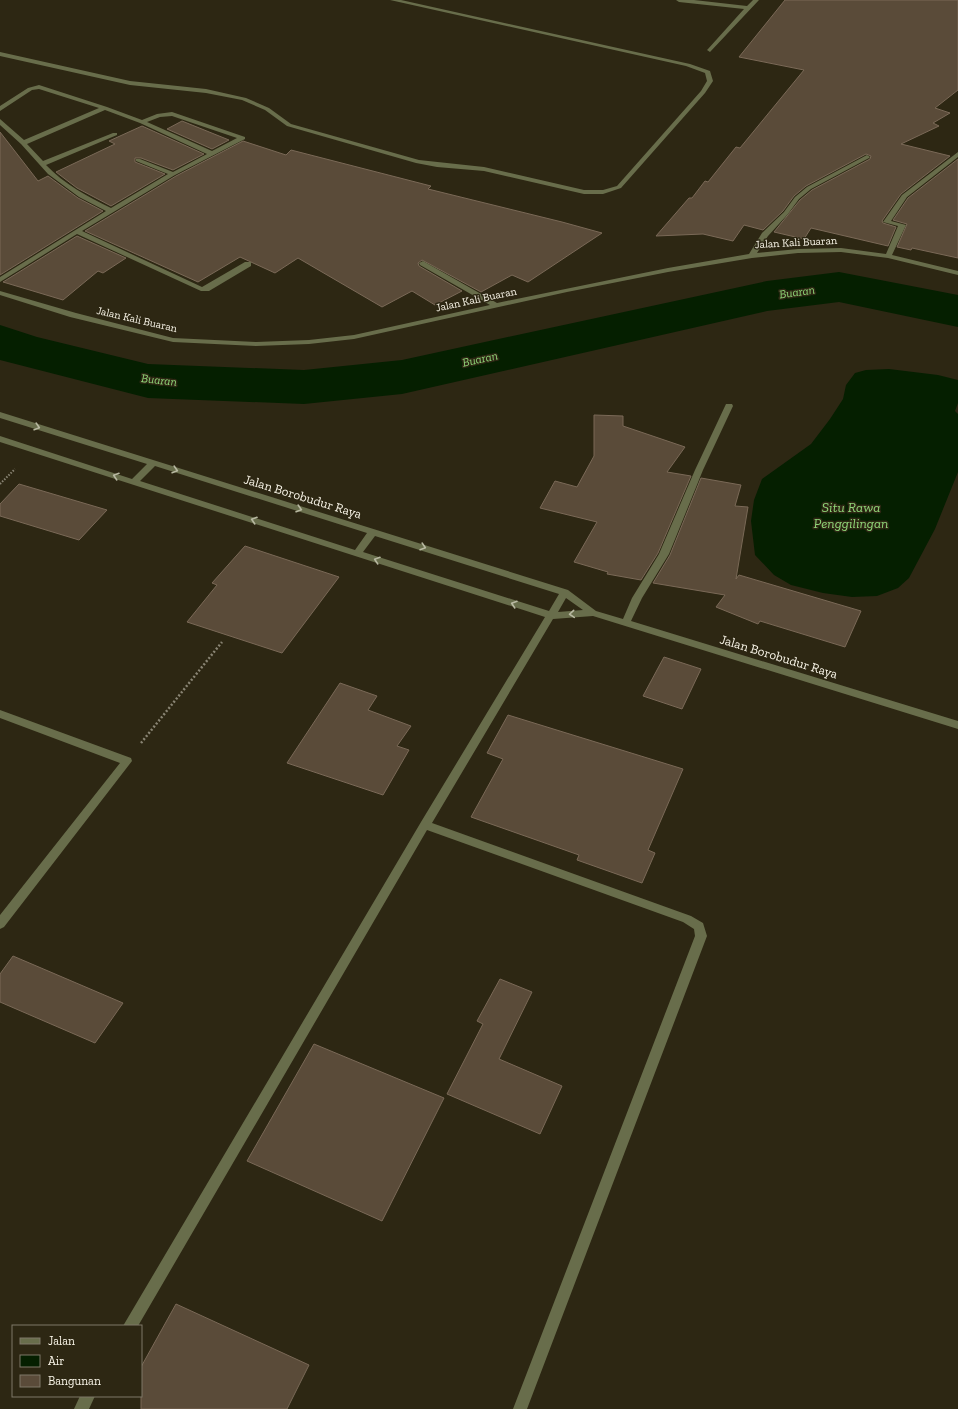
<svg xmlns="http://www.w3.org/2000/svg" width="958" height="1409" font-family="'Zilla Slab',serif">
<rect width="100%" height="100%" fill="#2d2713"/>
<!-- water -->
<polygon fill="#051f00" points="889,369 938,375 958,380 958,403 955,411 958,414 958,472 935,529 909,578 898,588 877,596 852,597 823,593 791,585 774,575 755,555 751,521 754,500 762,479 811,444 830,419 843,399 846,385 855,373 866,370"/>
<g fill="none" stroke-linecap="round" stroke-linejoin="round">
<!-- river -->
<polygon fill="#051f00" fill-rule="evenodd" points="839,272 958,295 958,327 839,302 767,311 402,394 304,404 148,398 0,360 0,325 37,337 148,364 304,370 402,360 767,281"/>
</g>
<!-- building -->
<g fill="#5a4b39" stroke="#7a6957">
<polygon points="785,0 958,0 958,90 935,108 950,113 933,123 939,126 901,144 950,156 901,194 882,221 883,223 896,227 888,246 811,228 804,239 774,232 800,200 812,190 870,159 871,156 866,154 806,186 794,196 783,211 763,230 744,225 733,241 703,234 656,236 689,198 692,198 705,181 708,182 736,147 740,148 804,70 739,57"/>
<polygon points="182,121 229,140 212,149 167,129"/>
<polygon points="142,126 204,154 173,170 141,158 135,158 135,162 165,174 111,206 77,188 56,172 115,144 109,141"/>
<polygon points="0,132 38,181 48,176 78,198 103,211 0,275"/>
<polygon points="243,141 286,155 291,150 431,186 428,189 562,222 602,233 528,282 512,275 481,292 422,260 418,263 419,266 462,291 435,305 412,291 382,307 298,258 275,273 240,257 198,282 85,231 176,176"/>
<polygon points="958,159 958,258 912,248 911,250 897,247 907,224 893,220 908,198"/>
<polygon points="77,236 126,258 103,273 98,271 63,300 3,282"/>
<polygon points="594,415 623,416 623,426 685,447 667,472 691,476 658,553 641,580 607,574 608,572 574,562 597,522 540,508 555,481 577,487 594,456"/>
<polygon points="701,478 741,485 735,506 748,507 736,579 739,575 861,611 845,647 760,621 758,624 716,607 725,595 653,583 670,555"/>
<polygon points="19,484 107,510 79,540 0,516 0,504"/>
<polygon points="245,546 339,577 282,653 187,622 217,585 212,583"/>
<polygon points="664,657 701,669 682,709 643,696"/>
<polygon points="340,683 377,696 368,710 411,726 397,746 409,750 383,795 287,763"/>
<polygon points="508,715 683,769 648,850 655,853 642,883 577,860 579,855 471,817 503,759 487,753"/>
<polygon points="13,956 123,1003 95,1043 0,1002 0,974"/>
<polygon points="500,979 532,992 499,1059 562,1086 540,1134 447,1094 483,1024 477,1021"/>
<polygon points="314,1044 444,1098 382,1221 247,1161"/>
<polygon points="176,1304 309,1365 287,1409 141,1409 141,1367"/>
</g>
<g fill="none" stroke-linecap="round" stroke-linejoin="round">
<!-- path-far1 -->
<polyline stroke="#898473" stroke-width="2" stroke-dasharray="1.5 1.5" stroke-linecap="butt" points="0,484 15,469"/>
<!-- path -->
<polyline stroke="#898473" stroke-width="2.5" stroke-dasharray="2 2" stroke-linecap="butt" points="141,743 222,642"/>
<!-- service -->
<g fill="#686d4b" fill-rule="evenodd">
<polygon points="390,0 401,0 690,64 710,71 713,81 705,93 621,188 603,194 584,194 484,171 437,167 416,163 287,126 265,110 242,100 206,93 130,85 0,56 0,52 130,81 206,89 246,98 269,108 291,124 419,160 484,167 584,190 603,190 617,186 701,91 707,81 705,73 686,66"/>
<polygon points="676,0 694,0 747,6 753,0 759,0 710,52 707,50 708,49 744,9 679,2"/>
</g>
<!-- minor -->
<g fill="#686d4b" fill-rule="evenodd">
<path d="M39 85 107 107 142 120 157 114 172 112 245 137V139L175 175 82 231 202 287 245 262H251V266L209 291H201L77 234 0 282V277L106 211 79 197 48 174 21 144 0 125V119L24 140 99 108 39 89 32 90 0 111V106L28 88ZM105 110 140 123 207 154 173 172 140 159H136V161L168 174 111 208C88 197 64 184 46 165L117 135V133H113L43 161 27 144ZM172 116 237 138 212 151 147 122 160 117Z"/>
<polygon points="958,152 958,157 907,197 891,221 906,225 892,255 958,271 958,275 888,258 841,252 798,253 752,258 668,272 567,292 354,339 309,344 256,346 173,342 70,317 0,295 0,291 76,313 173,338 256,342 309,340 354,335 490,305 420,265 419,263 423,261 497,303 668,268 749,254 762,233 784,212 795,197 807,187 867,155 870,157 869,158 811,189 799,199 788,214 768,236 757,253 798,249 841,248 886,254 898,226 883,222 902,195"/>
<path d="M726 404H732L733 406 703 470 669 554 642 598 631 621 958 721V729L593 616 553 619 432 823 691 916 703 923 707 936 527 1409H513L695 936 694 929 683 922 427 830 138 1326H123L421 822 545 617 0 442V436L132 479 147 464 0 418V412L568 590 596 611 623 619 632 598 659 554 695 470ZM155 466 367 533 355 550 140 481ZM375 536 559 594 549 611 363 552ZM566 598 583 610 558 612Z"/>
<polygon points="0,710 131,758 132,761 4,927 0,929 0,915 120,763 0,718"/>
<polygon points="80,1396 95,1396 89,1409 74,1409"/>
</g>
</g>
<!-- one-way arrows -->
<defs><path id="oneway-chevron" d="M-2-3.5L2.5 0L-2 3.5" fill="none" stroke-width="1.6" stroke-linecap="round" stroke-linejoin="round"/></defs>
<g stroke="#b8b8a1">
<use href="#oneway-chevron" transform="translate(37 427) rotate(17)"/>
<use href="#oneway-chevron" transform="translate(175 470) rotate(17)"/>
<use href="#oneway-chevron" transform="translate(116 476) rotate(-162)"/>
<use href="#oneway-chevron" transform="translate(299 509) rotate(17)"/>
<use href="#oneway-chevron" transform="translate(254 520) rotate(-162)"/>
<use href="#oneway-chevron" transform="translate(423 547) rotate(17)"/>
<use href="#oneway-chevron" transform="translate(377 560) rotate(-162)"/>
<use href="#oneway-chevron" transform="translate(514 604) rotate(-162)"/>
<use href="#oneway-chevron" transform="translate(572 614) rotate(175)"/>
</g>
<g text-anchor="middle" stroke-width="3" stroke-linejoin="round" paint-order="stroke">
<!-- far-street labels -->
<g font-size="11" fill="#f9f5e8" stroke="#2d2713">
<text transform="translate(796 242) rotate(-3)" y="4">Jalan Kali Buaran</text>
<text transform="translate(476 299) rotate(-12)" y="4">Jalan Kali Buaran</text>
<text transform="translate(137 319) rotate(13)" y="4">Jalan Kali Buaran</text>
</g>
<!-- far-water labels -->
<g font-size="12" font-style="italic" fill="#8fd678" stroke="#2d2713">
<text transform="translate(797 292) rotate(-8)" y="4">Buaran</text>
<text transform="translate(480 359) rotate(-12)" y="4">Buaran</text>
<text transform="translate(159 380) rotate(6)" y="4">Buaran</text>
</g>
<!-- street labels -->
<g font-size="13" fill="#f9f5e8" stroke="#2d2713">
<text transform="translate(303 496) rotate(17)" y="5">Jalan Borobudur Raya</text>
<text transform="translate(779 656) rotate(17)" y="5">Jalan Borobudur Raya</text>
</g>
<!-- water labels -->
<g font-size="14" font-style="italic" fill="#8fd678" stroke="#2d2713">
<text x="851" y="512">Situ Rawa<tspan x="851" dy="16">Penggilingan</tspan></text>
</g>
</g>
<!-- legend -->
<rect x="12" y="1325" width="130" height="72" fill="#2d2713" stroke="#7f7968"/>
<rect x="20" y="1338" width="20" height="6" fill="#686d4b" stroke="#7f7968"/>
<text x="48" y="1345" font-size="12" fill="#f9f5e8">Jalan</text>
<rect x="20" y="1355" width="20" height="12" fill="#051f00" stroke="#7f7968"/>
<text x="48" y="1365" font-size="12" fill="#f9f5e8">Air</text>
<rect x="20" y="1375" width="20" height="12" fill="#5a4b39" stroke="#7f7968"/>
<text x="48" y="1385" font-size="12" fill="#f9f5e8">Bangunan</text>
</svg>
